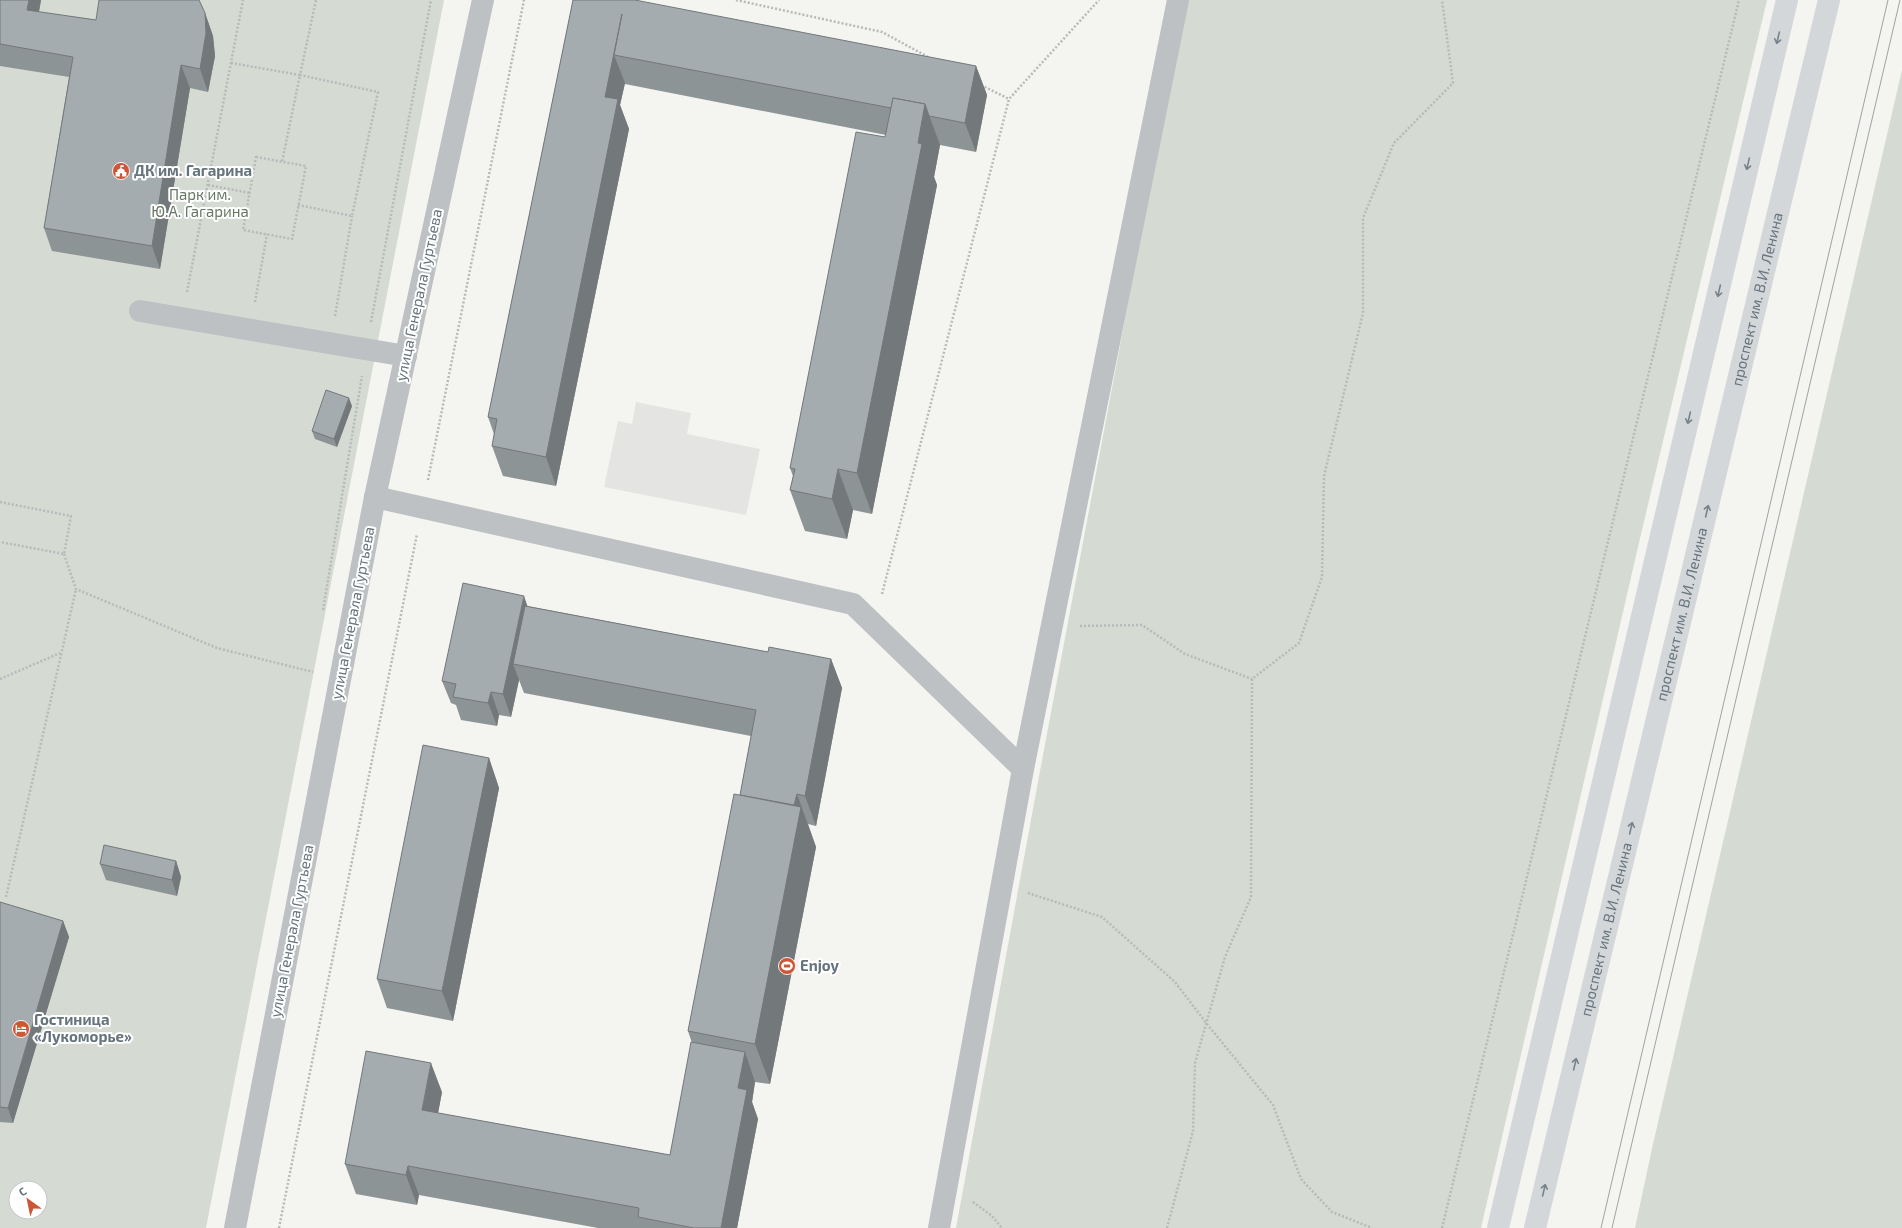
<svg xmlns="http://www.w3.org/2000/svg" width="1902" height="1228" font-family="'Exo 2',sans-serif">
<rect width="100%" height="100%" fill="#f4f4f0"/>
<!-- built -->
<polygon fill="#e4e5e3" points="636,402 691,413 687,434 760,449 746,515 604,487 618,421 632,424"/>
<!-- green -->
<g fill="#d5dad2" fill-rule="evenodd">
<path d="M0 0H444L206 1228H0ZM16 1188H40V1212H16Z"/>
<polygon points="1185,0 1767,0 1638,547 1481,1228 956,1228 1040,771"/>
<polygon points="1902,70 1902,1228 1635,1228 1653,1144"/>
</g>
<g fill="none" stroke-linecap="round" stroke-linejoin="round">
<!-- path -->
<g stroke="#b7babb" stroke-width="2.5" stroke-dasharray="2 2" stroke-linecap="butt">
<polyline points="736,0 882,32 930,58"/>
<polyline points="231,63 300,75 282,162"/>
<polyline points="981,85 1009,99"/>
<polygon points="256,157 306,166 292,239 243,230"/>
<polyline points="208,185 250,193"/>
<polyline points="298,205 352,216 378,92 300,75 316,0"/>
<polyline points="187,292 243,0"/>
<polyline points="255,302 267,234"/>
<polyline points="335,316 352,216"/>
<polyline points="371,322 431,0"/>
<polyline points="428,480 524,0"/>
<polyline points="0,502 71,516 64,554 0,542"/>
<polyline points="64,554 76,589 217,648 313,672"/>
<polyline points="882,594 1009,99 1099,0"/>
<polyline points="323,610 362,376"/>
<polyline points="1080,626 1142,625 1185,654 1252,679"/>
<polyline points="0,679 60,653"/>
<polyline points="1028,893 1102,917 1175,982 1207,1024 1273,1105 1301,1179 1332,1212 1372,1228"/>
<polyline points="6,897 76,589"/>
<polyline points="973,1202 992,1216 1002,1228"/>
<polyline points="279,1228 417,534"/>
<polyline points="1167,1228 1193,1131 1195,1063 1225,957 1251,897 1252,679 1299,643 1322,577 1324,476 1363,313 1363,218 1394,143 1453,83 1442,0"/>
<polyline points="1442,1228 1739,0"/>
</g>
<!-- minor -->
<g stroke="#bdc1c3" stroke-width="22">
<polyline points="140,311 406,356"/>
<polyline points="375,497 853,604 1023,769"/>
<polyline points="235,1228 375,497 483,0"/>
<polyline points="939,1228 1023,769 1178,0"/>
</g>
<!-- major -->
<g stroke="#d3d7da" stroke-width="22">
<polyline points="1498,1228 1787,0"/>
<path id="s1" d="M1535 1228 1829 0"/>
</g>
<!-- tram -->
<g stroke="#9da3a7" stroke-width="1">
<polyline points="1601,1228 1888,0"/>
<polyline points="1612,1228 1900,0"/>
</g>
</g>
<!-- wall -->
<g fill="#8d9496">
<polygon points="0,0 41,0 39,12 96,20 205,13 213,36 215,56 208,92 190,88 160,269 52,251 44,228 69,77 0,66"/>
<polygon points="573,0 976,66 987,95 976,152 940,145 934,177 937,185 872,514 853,510 847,539 805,531 790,490 793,476 790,468 886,135 625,84 625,83 620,105 629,129 556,486 503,476 492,446 494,434 488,417"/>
<polygon points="352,406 337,447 315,439 312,431"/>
<polygon points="527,606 768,652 831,659 842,688 816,826 808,824 816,847 770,1084 755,1082 752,1102 758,1119 737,1228 598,1228 419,1195 417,1205 356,1194 345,1164 442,1092 438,1113 670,1155 692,1043 688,1031 740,795 751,736 524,693 519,680 511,717 499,715 497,726 461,720 456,705 451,703 442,681"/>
<polygon points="489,758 499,788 453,1021 387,1008 377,979"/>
<polygon points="176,861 181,877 177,896 106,880 100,864"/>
<polygon points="0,902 63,921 69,937 13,1123 0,1122"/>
</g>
<!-- shaded-wall -->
<g fill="#73787a">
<polygon points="29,0 41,0 35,33 27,10"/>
<polygon points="205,13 213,36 215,56 208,92 200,69"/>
<polygon points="622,14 614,55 625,83 620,105 629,129 556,486 546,457 605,97"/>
<polygon points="181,65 190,88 160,269 152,246"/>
<polygon points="976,66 987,95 976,152 965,123"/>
<polygon points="925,104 940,145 934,177 937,185 872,514 857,473"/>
<polygon points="349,398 352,406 337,447 334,439"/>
<polygon points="838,469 853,510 847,539 832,499"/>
<polygon points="524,596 532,619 513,664 519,680 511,717 503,694"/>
<polygon points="831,659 842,688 816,826 805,796"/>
<polygon points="491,692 499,715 497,726 488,703"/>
<polygon points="489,758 499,788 453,1021 442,991"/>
<polygon points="797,794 816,847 770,1084 755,1044 792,815"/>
<polygon points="176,861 181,877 177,896 172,880"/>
<polygon points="63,921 69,937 13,1123 8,1108"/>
<polygon points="745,1052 755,1082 752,1102 758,1119 737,1228 721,1228 738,1088"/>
<polygon points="431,1063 442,1092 433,1140 422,1110"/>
<polygon points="408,1166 419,1195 417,1205 406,1175"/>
</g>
<!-- building -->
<g fill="#a4acaf" stroke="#73787a">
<polygon points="0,0 29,0 27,10 96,20 99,0 199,0 205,13 206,33 200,69 181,65 152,246 44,228 73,57 0,44"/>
<polygon points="573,0 635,0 976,66 965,123 929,116 925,104 893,98 891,108 614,55 622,14 605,97 618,99 546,457 492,446 497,419 488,417"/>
<polygon points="893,98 925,104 918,143 922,144 857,473 838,469 832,499 790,490 795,469 790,468 856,132 885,137"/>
<polygon points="326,390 349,398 334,439 312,431"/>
<polygon points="463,583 524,596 503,694 491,692 488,703 453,697 456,684 442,681"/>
<polygon points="525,606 768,652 769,647 831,659 805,796 797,794 794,805 740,795 756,710 513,664"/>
<polygon points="423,745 489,758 442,991 377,979"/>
<polygon points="734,794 801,807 755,1044 688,1031"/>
<polygon points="104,845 176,861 172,880 100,864"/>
<polygon points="0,902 63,921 8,1108 0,1107"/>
<polygon points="691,1042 745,1052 738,1088 747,1090 721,1228 694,1228 638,1217 639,1208 408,1166 406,1175 345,1164 366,1051 431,1063 422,1110 670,1155"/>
</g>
<!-- one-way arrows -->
<defs><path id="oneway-shaft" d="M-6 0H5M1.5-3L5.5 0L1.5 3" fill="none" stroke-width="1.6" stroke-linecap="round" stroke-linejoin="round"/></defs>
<g stroke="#76838b">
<use href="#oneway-shaft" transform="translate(1778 38) rotate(103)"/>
<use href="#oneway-shaft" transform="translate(1748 164) rotate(103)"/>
<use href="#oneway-shaft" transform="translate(1719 291) rotate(103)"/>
<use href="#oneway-shaft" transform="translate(1689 418) rotate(103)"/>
<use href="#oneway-shaft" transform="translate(1707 511) rotate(-77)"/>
<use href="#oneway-shaft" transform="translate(1631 828) rotate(-77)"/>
<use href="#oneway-shaft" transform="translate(1575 1064) rotate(-77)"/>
<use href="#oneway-shaft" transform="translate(1544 1190) rotate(-77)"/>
</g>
<!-- icons -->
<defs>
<g id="civic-disc" transform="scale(0.9)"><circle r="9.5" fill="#cc5738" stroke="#fff"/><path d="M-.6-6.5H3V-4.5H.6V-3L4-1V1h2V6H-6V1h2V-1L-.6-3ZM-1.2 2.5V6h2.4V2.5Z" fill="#fff"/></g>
<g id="stadium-disc" transform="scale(0.9)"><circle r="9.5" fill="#cc5738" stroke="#fff"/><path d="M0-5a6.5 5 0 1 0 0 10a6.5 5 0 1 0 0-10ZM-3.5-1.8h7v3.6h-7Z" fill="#fff"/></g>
<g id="hotel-disc" transform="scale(0.9)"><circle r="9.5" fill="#cc5738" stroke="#fff"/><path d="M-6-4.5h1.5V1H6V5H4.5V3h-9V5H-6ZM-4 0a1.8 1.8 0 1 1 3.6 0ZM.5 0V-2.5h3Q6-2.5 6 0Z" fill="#fff"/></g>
</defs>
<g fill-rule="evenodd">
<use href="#civic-disc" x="121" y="171"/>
<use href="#stadium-disc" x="787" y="966"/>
<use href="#hotel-disc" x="21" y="1029"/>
</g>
<g text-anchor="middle" stroke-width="4" stroke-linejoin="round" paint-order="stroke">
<!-- poi labels -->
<g font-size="15" font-weight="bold" fill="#66747d" stroke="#fff" text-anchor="start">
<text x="134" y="176">ДК им. Гагарина</text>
<text x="800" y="971">Enjoy</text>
<text x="34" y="1025">Гостиница<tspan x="34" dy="17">«Лукоморье»</tspan></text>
</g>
<!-- park labels -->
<g font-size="15" fill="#687664" stroke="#fff">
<text x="200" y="200">Парк им.<tspan x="200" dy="17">Ю.А. Гагарина</tspan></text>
</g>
<!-- street labels -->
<g font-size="15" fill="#66747d" stroke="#fff">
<text transform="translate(419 295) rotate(-78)" y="5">улица Генерала Гуртьева</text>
<text dy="5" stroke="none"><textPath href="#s1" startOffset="955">проспект им. В.И. Ленина</textPath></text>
<text transform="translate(353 613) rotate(-79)" y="5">улица Генерала Гуртьева</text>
<text dy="5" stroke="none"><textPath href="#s1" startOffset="631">проспект им. В.И. Ленина</textPath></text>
<text dy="5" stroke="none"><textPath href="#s1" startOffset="307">проспект им. В.И. Ленина</textPath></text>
<text transform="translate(292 931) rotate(-79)" y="5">улица Генерала Гуртьева</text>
</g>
</g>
<!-- north arrow -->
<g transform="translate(28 1200) rotate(327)"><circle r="19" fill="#ffffff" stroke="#c2c7cb"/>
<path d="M0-3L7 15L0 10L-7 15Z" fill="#cc5738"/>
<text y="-6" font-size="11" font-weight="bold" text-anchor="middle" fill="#66747d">С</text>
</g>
</svg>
